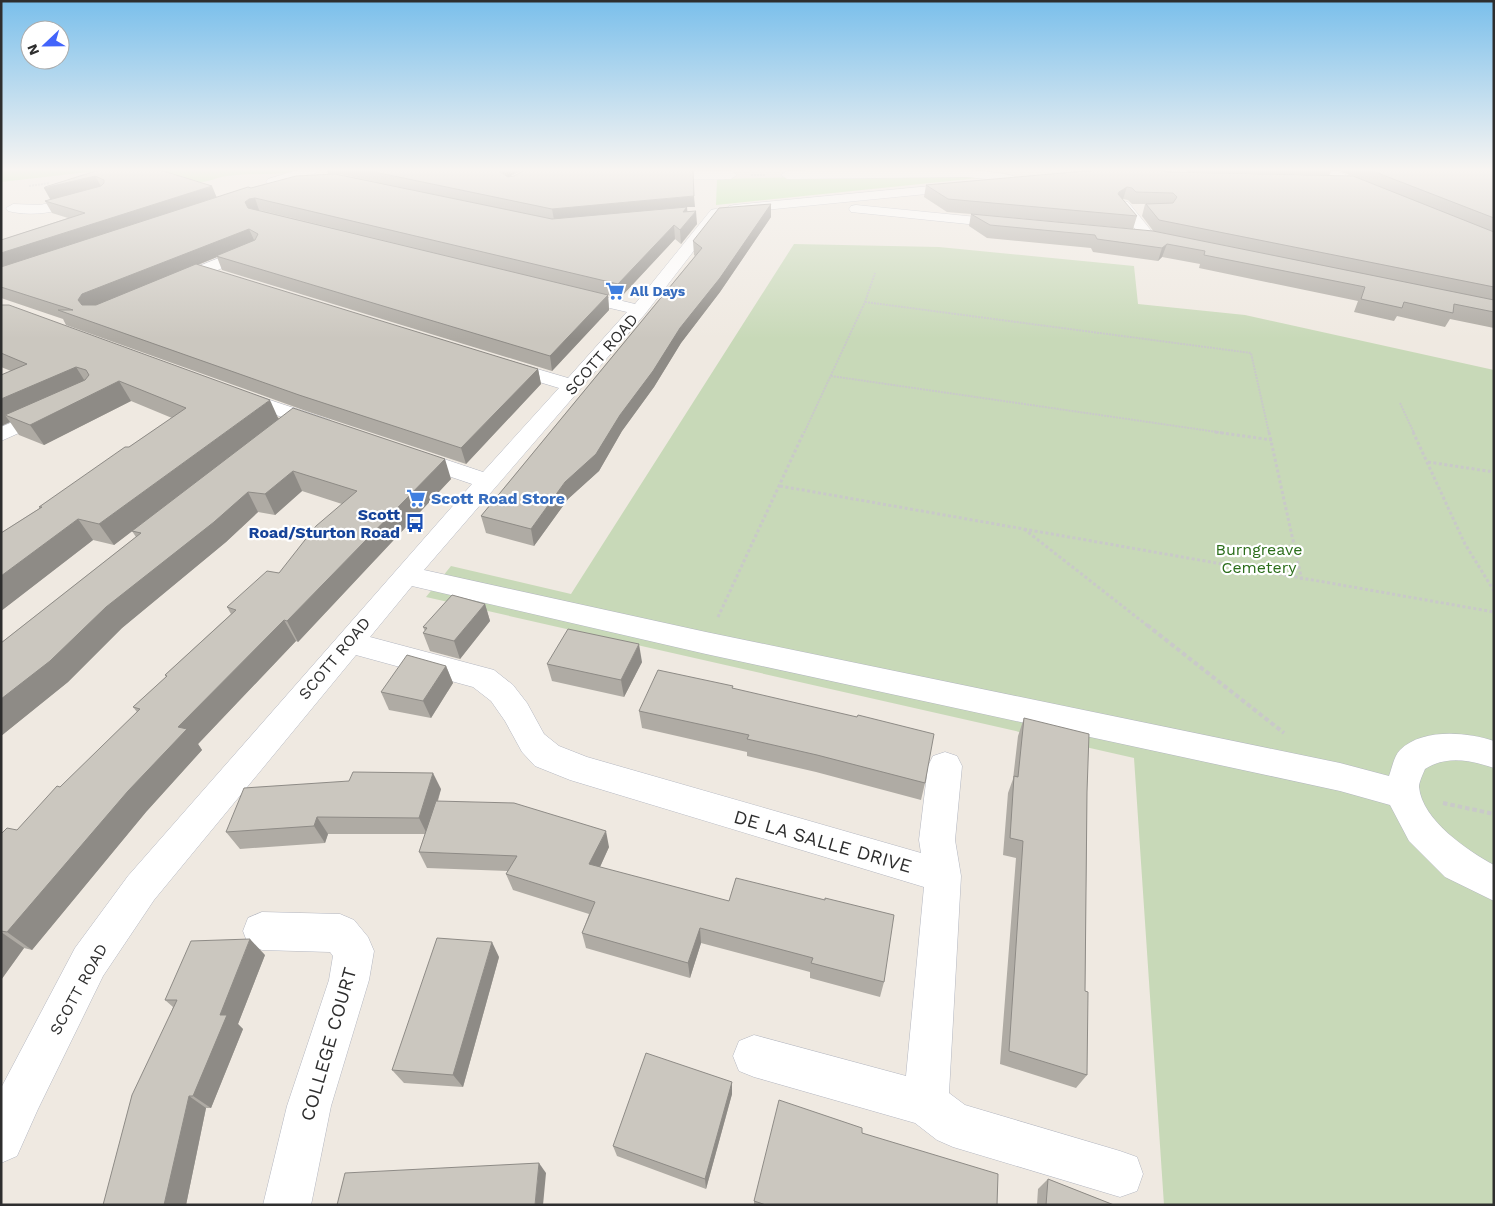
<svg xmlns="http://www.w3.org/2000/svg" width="1495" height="1206" font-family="'Work Sans',sans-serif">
<rect width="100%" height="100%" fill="#efe9e1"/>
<!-- green -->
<g fill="#b6e59e">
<polygon points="1,170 106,170 1,182"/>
<path d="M155 170H300C276 177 252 172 227 176 218 177 209 182 200 182 186 181 169 174 155 170Z"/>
<polygon points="857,176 989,177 716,205 717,179"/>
</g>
<!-- cemetery -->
<polygon fill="#c8d9b8" points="794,244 939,247 1134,266 1138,304 1245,315 1494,370 1494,1205 1164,1205 1134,758 426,597 451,566 571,594"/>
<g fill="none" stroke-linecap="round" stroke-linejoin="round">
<!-- minor casing -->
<g stroke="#b4b7c1" stroke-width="1">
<g id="minor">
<polygon points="298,170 317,170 316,173 273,186 266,182 268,179"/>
<path d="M664 170 731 171 737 175 731 179C714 179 675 183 664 170Z"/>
<path d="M818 170C848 170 1008 163 1023 181L1016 185 997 180 967 177 787 179 781 175 787 171Z"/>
<polygon points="1317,170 1334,170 1375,187 1377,190 1370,194 1365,193 1318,173"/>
<polygon points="962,183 969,187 967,190 734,213 729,212 727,209 729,206 734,205"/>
<path d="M85 195 90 196 92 199 90 202C63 210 36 218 8 211L6 208 13 204 40 205Z"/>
<polygon points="1123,201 1128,202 1154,234 1157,237 1154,240 1144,240 1116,205"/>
<polygon points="856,205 1007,220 1012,221 1014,224 1012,227 1007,228 851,212 849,209 851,206"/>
<path d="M716 209 721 210 723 213 645 314 424 570 706 632 1340 763 1389 776C1392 768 1394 756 1400 750 1422 728 1467 732 1494 741V768C1470 760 1447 755 1425 769 1423 774 1419 782 1419 787 1422 820 1468 851 1494 865V901L1445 877 1409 841 1390 805 1340 791 706 654 412 586 370 637 494 670 513 685 527 703 544 734 559 746 587 757 921 853 919 840 928 766 933 756 945 752 957 756 962 766 955 840 961 876 949 1093 965 1105 1120 1151 1137 1157 1143 1174 1137 1191 1120 1197 953 1147 937 1140 915 1123 754 1077 739 1071 733 1056 739 1041 754 1035 906 1076 924 887 570 780 535 766 522 752 505 721 491 701 473 687 356 655 154 900 103 976 38 1109 17 1156 1 1163V1088L75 948 128 876 472 484 404 461 401 456 404 451 412 449 420 451 483 472 559 388 496 369 493 365 496 361 503 359 568 378 627 312 567 298 565 294 567 290 573 289 635 304 711 210Z"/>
<polygon points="254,244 259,246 262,249 259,252 181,286 169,286 167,282 169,278"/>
<polygon points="240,390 330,420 333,425 330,430 322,431 233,400 230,396 233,392"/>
<polygon points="50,406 57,408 61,412 57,416 1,441 1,427"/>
<polygon points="262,912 340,914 354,920 368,937 374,951 369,980 331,1106 311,1205 263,1205 287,1106 329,980 333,956 330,952 262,950 248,944 243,931 248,918"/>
</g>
</g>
<!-- path-far2 -->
<g stroke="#c9c9c9" stroke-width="2" stroke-dasharray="2 1" stroke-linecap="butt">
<polyline points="751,175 765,175"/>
<polyline points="29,186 50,183"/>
<polyline points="865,302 1251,353 1269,433"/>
<polyline points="831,376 1224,433"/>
<polyline points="1400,403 1414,433"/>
<polyline points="804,433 865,302 875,273"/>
</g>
<!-- path-far1 -->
<g stroke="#c9c9c9" stroke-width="3" stroke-dasharray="3 2.5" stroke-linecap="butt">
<polyline points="1215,432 1272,440"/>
<polyline points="1269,432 1302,581"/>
<polyline points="1413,432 1465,544 1494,591"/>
<polyline points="1428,462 1494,472"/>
<polyline points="780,486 1494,612"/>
<polyline points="1024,529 1148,626"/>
<polyline points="718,617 804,432"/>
</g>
<!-- path -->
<g stroke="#c9c9c9" stroke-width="4" stroke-dasharray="4.5 3" stroke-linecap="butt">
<polyline points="1147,625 1284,733"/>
<polyline points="1443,803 1494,814"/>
</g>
<!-- minor -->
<use href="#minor" fill="#fff" fill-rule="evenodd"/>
</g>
<!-- wall -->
<g fill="#afaba4" fill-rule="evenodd">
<path d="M99 170 217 197 251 188 328 174 327 170H522L509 177 695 207H687V211L697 224 681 244 675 239 620 298 608 295 609 310 552 371 222 270 217 257 198 265 538 369 541 384 466 464 306 411 66 325 63 319 1 298V240L68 218 52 213 45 201 50 199 44 188ZM337 174H339L431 194ZM258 210H259L497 268Z"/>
<path d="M1188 170H1494V328L1450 319 1445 327 1397 316 1394 321 1354 312 1358 301 1199 268 1200 264 1162 257 1158 261 1093 252 1091 248 987 238 969 226 971 214 947 212 924 197 926 185 1167 172 1187 173ZM1337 170 1352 176H1329L1331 171ZM1123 199 1128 200 1132 204H1145L1142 216 1154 232 974 214 1133 229 1137 216 1122 200Z"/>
<polygon points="771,204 771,217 720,292 681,343 654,387 622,431 599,471 568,499 534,546 486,533 481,516 695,256 694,255 693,241"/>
<polygon points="1,305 279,418 451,479 298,642 296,641 198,744 202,750 146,812 32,950 24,948 1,980 1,834 17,830 137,712 133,707 166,677 165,675 231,614 227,607 279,573 342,504 302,491 275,515 258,512 226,542 122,628 68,682 1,736 1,643 136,537 132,531 114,545 93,540 1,611 1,533 40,508 39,507 129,447 172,418 131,401 44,445 19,435 10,422 1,426 11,371 1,367"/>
<polygon points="485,604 490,621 460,659 430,651 423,633 425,631 423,627"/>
<polygon points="642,662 624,697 552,681 547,664"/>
<polygon points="446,666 453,683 431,718 389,710 381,692"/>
<polygon points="733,688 925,783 921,800 816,772 747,756 747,752 642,728 639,711"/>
<polygon points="1024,718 1087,792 1085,991 1087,1075 1076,1088 1000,1064 1016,858 1003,855 1008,793 1013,779 1018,736"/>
<polygon points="349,781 441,789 438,801 609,847 600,867 884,982 880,997 810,978 810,972 701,943 690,978 586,948 582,933 589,914 513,890 506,874 508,871 427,868 419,852 425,834 328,834 325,843 240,849 226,832"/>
<polygon points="265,955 238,1024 243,1029 211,1108 206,1108 186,1205 103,1205 173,1007 165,1000"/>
<polygon points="499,957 463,1087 404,1083 392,1070"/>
<polygon points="732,1082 732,1094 706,1189 617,1156 613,1146"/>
<polygon points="862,1133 997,1205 754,1205 754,1201"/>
<polygon points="1048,1179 1114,1205 1037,1205 1038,1189"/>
</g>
<!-- shaded-wall -->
<g fill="#8e8b86">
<polygon points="501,170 522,170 503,180 500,172"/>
<polygon points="95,176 102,188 51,200 44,188"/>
<polygon points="212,186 217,198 1,270 1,253"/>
<polygon points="1127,187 1123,199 1115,203 1119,192"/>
<polygon points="694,196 695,207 687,207 688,219 554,220 552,209"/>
<polygon points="255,198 259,210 254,211 250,215 245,202 249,199"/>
<polygon points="771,204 771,217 720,292 681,343 654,387 622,431 599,471 568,499 534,546 531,529 565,482 620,415 680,328"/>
<polygon points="696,211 697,224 681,244 680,230"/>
<polygon points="674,225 675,239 620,298 618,284"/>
<polygon points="249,229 255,242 216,256 217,257 90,308 86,314 78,300 82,294"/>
<polygon points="1167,244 1162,257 1158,261 1162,248"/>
<polygon points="608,295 609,310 552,371 550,356"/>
<polygon points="76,367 88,386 5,415 10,422 1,426 1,399"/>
<polygon points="538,369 541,384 466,464 461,448"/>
<polygon points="119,381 131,401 44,445 30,425"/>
<polygon points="270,400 279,420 114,545 99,524"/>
<polygon points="445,459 451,479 298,642 287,621"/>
<polygon points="293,471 302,491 275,515 265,494"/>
<polygon points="248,492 258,512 226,542 122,628 68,682 1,736 1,699 106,607"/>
<polygon points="78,519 93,540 1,611 1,576"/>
<polygon points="485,604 490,621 460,659 454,641"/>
<polygon points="284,620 296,641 198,744 202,750 146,812 32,950 7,932 178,727"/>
<polygon points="639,644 642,662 624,697 621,680"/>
<polygon points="446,666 453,683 431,718 423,701"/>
<polygon points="433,773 441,789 427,834 419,818"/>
<polygon points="317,817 328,834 325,843 314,826"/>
<polygon points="606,831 609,847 594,880 589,864"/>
<polygon points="700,928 701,943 690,978 688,963"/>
<polygon points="1,932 24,948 1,980"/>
<polygon points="250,939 265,955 238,1024 243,1029 211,1108 193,1096 220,1015"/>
<polygon points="492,942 499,957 463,1087 453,1075"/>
<polygon points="732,1082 732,1094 706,1189 705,1179"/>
<polygon points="189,1096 206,1108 186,1205 164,1205"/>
<polygon points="539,1163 546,1173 543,1205 535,1205"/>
</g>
<!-- building -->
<g fill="#cbc7bf" stroke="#8e8b86">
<polygon points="99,170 160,170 212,186 1,253 1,240 85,213 45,201 101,186 104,183 104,180 95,176 44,188 45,187"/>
<polygon points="365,170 501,170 500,172 508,177 514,176 525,170 689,170 693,171 694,196 552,209"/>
<polygon points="1097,170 1163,170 1167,172 1353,176 1494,232 1494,287 1159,220 1146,204 1173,203 1177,197 1173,193 1136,192 1132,188 1127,187 1119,192 1118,194 1137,216 948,199 926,185"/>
<polygon points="1370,170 1494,170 1494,218"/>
<polygon points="335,174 552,219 687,207 683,212 696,211 680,230 674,225 618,284 255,198 249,199 245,202 248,208 608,295 550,356 216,256 255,240 258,234 249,229 82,294 78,300 82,305 96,305 196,264 538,369 461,448 299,395 58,310 73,310 1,287 1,267 248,187 251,188 296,176"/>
<polygon points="771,204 720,278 680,328 653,371 620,415 596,454 565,482 531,529 481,516 702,248 693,241 719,208"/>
<polygon points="971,214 1153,231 1494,300 1494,312 1454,304 1453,313 1404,302 1402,308 1361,299 1365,287 1204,255 1205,251 1167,244 1162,248 1097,239 1095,235 990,225"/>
<polygon points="1,305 9,305 270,400 99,524 78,519 1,576 1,533 42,507 39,507 125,447 129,447 186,408 119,381 30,425 5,415 85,380 89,375 86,370 76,367 1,399 1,375 27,364 1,353"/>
<polygon points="293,408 445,459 287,621 284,620 178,727 187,729 128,791 7,932 1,931 1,834 7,828 17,830 57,786 60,787 140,709 133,707 167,676 165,675 236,610 227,607 267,571 279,573 316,526 357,491 293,471 265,494 248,492 214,522 106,607 50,661 1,699 1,643 141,533 132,531"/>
<polygon points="452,595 485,604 454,641 423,633 427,628 423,627"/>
<polygon points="568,629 639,644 621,680 547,664"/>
<polygon points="407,655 446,666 423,701 381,692"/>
<polygon points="658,670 733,686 732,688 857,717 858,715 934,734 925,783 817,755 747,739 749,735 639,711"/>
<polygon points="1024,718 1089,734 1087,792 1085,991 1088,992 1087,1075 1009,1051 1023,841 1010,838 1014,776 1018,777"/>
<polygon points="353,772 433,773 419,818 317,817 314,826 226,832 244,788 349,781"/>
<polygon points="436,801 514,803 606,831 589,864 729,901 736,878 825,900 825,898 894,915 884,982 811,963 813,958 700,928 688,963 582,933 595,902 506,874 517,856 419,852"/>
<polygon points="437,938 492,942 453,1075 392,1070"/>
<polygon points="250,939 220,1015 227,1015 193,1096 189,1096 164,1205 103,1205 132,1095 177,1000 165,1000 191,941"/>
<polygon points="646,1053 732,1082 705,1179 613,1146"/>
<polygon points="779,1100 862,1128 862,1133 998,1174 997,1205 766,1205 754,1201"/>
<polygon points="539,1163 535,1205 337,1205 345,1173"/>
<polygon points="1048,1179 1114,1205 1046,1205"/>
</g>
<!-- sky -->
<linearGradient id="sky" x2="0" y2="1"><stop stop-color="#7abfeb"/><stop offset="0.5" stop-color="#f8f5f2"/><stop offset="1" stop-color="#f8f5f2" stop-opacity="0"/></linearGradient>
<rect width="1495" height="339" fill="url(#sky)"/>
<!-- icons -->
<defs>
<g id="supermarket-bare" transform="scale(1.5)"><path d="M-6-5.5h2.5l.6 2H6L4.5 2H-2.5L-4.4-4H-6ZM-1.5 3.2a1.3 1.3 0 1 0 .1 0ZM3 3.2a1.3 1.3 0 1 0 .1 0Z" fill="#3f7fe0" stroke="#fff" stroke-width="2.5" paint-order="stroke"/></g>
<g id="bus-bare" transform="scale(1.5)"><path d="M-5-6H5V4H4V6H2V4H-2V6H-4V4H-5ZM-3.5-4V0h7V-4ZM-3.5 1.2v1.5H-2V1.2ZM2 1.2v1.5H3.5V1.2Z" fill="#1a4fb4" stroke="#fff" stroke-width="2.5" paint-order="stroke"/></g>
</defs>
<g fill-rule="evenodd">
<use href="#supermarket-bare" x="615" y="291"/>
<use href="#supermarket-bare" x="416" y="498"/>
<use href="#bus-bare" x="415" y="523"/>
</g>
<g text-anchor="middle" stroke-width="4.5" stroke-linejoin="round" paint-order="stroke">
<!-- far-shop labels -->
<g font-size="14" font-weight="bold" fill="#366cbe" stroke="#fff" text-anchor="start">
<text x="630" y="296">All Days</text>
</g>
<!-- street labels -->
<g font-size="16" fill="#2e2e2e" stroke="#fff">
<text transform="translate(601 354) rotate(-49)" y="6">SCOTT ROAD</text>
<text transform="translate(334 658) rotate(-50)" y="6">SCOTT ROAD</text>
<text transform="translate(78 989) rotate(-61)" y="6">SCOTT ROAD</text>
</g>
<!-- shop labels -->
<g font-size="16" font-weight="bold" fill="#366cbe" stroke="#fff" text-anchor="start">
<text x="431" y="504">Scott Road Store</text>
</g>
<!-- transit labels -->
<g font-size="16" font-weight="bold" fill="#164399" stroke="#fff" text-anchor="end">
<text x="400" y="520">Scott<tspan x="400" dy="18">Road/Sturton Road</tspan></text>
</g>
<!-- park labels -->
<g font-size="16" fill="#2c6e1b" stroke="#fff">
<text x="1259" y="555">Burngreave<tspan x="1259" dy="18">Cemetery</tspan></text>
</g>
<!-- near-street labels -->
<g font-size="19" fill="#2e2e2e" stroke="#fff">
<text transform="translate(823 841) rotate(16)" y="7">DE LA SALLE DRIVE</text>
<text transform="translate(328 1044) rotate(-74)" y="7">COLLEGE COURT</text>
</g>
</g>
<!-- border -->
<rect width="1495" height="1206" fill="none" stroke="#2e2e2e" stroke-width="5"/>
<!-- north arrow -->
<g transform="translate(45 45) rotate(248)"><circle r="24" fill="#ffffff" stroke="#ababab"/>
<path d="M0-4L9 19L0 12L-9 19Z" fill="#4264fb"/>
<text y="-8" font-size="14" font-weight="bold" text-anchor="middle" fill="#2e2e2e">N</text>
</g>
</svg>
